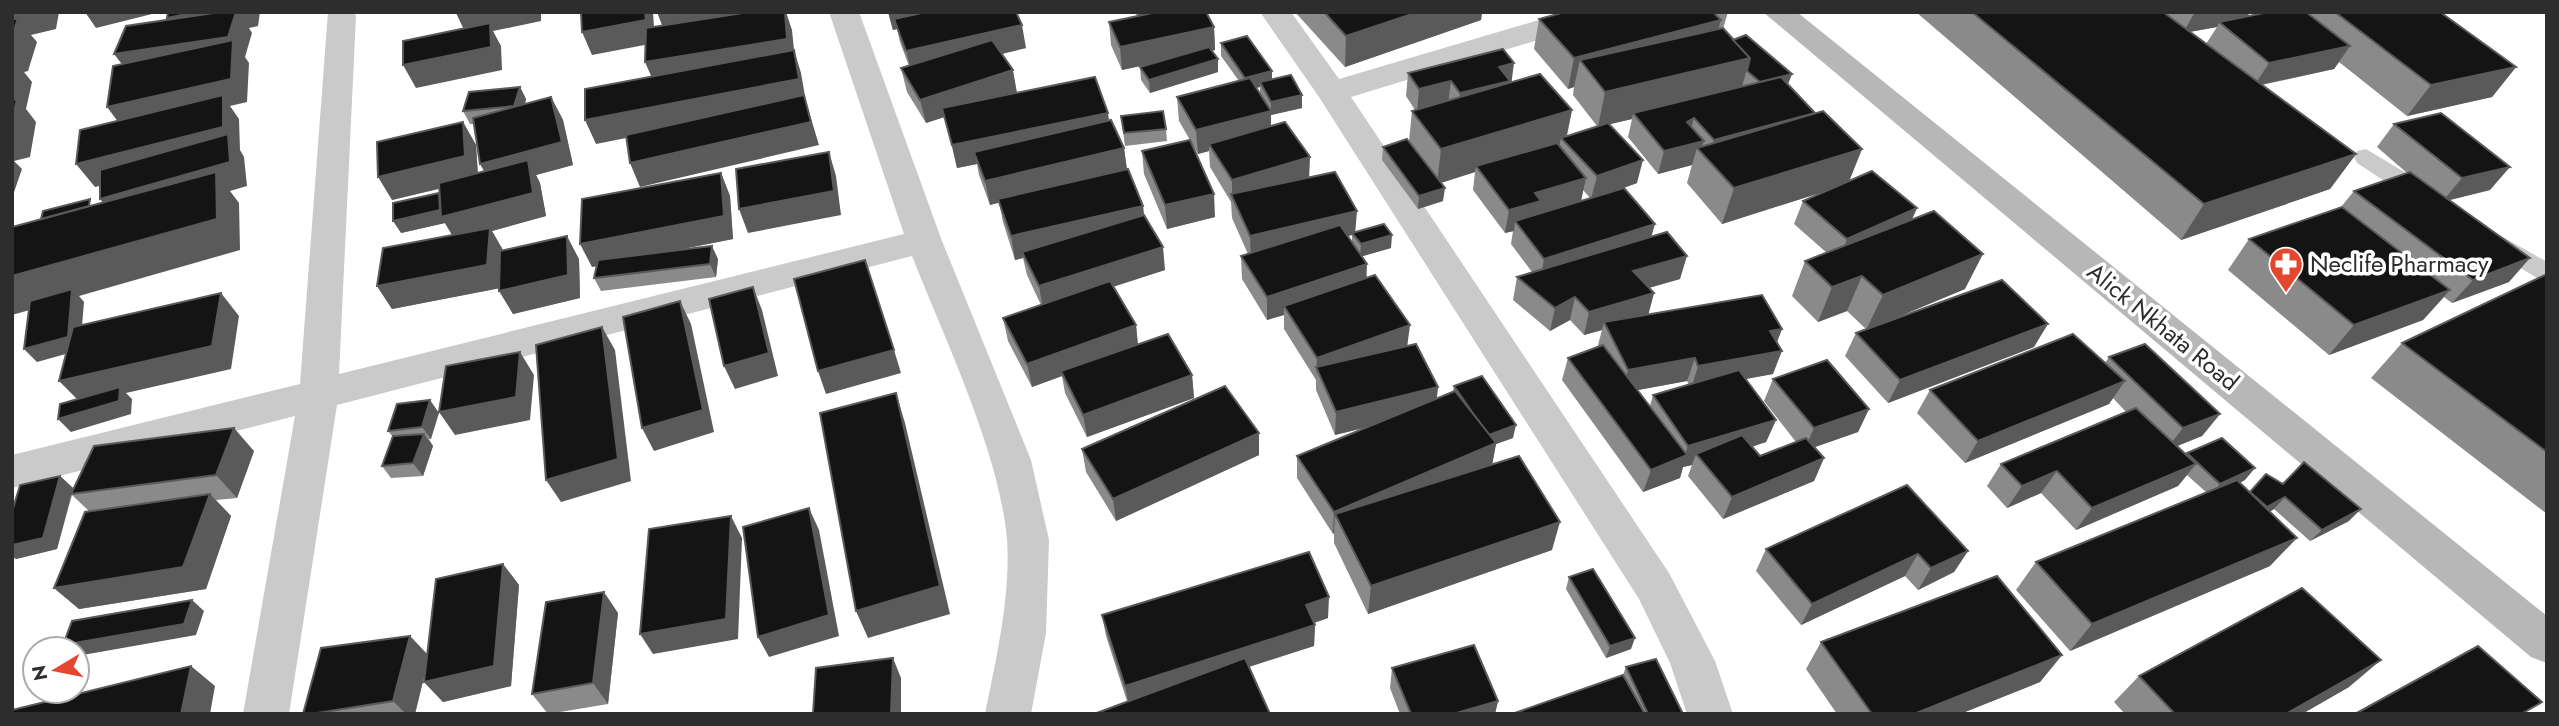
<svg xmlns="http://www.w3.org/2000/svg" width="2559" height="726" font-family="Jost,sans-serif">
<rect width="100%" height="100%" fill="#fff"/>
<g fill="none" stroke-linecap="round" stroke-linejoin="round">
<!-- lane -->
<g fill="#cacaca" fill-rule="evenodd">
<polygon points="2366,149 2436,191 2440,197 2436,203 2427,206 2418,203 2357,163 2354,157 2357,151"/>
<polygon points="2496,233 2547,262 2547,284 2487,248 2483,242 2487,236"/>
</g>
<!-- street -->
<g fill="#cacaca" fill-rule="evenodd">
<path d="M328 12H354L356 16 339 374 904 234 829 12H859L942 241 1031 460 1049 540 1046 633 1031 714H985C996 660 1011 595 1007 539 999 451 945 340 912 256L337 405 289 714H243L295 416 12 488V455L300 384Z"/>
<polygon points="1260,12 1291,12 1339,79 1566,12 1614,12 1610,18 1351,97 1669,573 1715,661 1733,714 1687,714 1670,663 1639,599 1319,97"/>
</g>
<!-- secondary -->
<polygon fill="#b7b7b7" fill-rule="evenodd" points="1763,12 1797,12 2547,616 2547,663 2531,657"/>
</g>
<!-- wall -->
<g fill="#8a8a8a" fill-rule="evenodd">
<polygon points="888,12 1026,48 1002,54 1017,93 1109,120 1124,148 1127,169 1143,206 1144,215 1165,270 1113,287 1136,325 1138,344 1192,375 1194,398 1087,437 1065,393 1062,376 1032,387 1008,341 1003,318 1041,305 1027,275 1023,258 1015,260 1003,222 999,202 990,205 979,175 977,164 957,168 945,117 926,123 907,92 901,68 909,66 900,42 897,29 893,30"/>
<polygon points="1135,12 1206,12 1214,27 1215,50 1212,51 1218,72 1150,93 1141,80 1140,67 1153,63 1122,70 1111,45 1109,22 1137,16"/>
<polygon points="1295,12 1482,12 1481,20 1345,67"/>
<path d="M1565 12H1728L1723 29 1733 40 1792 74 1788 84 1815 113 1862 149 1849 181 1917 208 1912 220 1965 289 1879 325 2034 347 1888 403 1845 356 1856 333 1866 329 1847 311 1818 322 1792 296 1805 261 1827 253 1794 224 1803 201 1823 192 1722 224 1687 183 1692 165 1658 174 1628 137 1632 119 1609 124 1637 183 1624 188 1651 237 1680 279 1649 288 1654 293 1648 314 1782 329 1777 342 1773 374 1745 379 1776 420 1766 442 1752 447 1760 456 1796 442 1764 401 1773 379 1869 409 1858 432 1814 447 1824 458 1814 481 1723 519 1688 476 1692 465 1683 467 1680 478 1643 492 1562 380 1568 358 1599 347 1598 345 1602 330 1584 335 1570 320 1550 331 1513 300 1517 277 1532 272 1511 244 1513 231 1505 233 1473 190 1475 172 1441 183 1443 201 1418 209 1382 160 1383 147 1409 141 1412 111 1415 110 1406 96 1408 73 1512 82 1572 110 1567 136 1597 126 1573 95 1574 87 1568 89 1534 49 1539 19ZM1583 190 1590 198 1581 201ZM1687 381 1689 385 1653 395 1650 406 1637 390Z"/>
<path d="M1916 12H2250L2247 17 2269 12H2440L2516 67 2492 97 2407 116 2339 62 2334 69 2262 85 2356 154 2330 189 2181 240ZM2217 27 2206 44 2190 32Z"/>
<path d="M1221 43 1272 71V79L1302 108 1271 115V114V126L1309 177 1356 232 1391 248 1362 256 1367 278 1407 346 1438 387 1437 398 1453 391 1454 386 1513 438 1496 444 1492 464 1552 550 1368 614 1334 543V533L1333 534 1297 478V456L1368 427 1335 435 1316 390V380L1284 329V315L1267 320 1242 279 1241 256 1248 254 1232 218 1231 202 1210 167 1209 151 1198 154 1179 121 1177 97 1239 81 1221 56ZM1260 87V95L1256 88ZM1352 235V242L1348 236Z"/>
<polygon points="520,87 526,99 525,104 551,97 563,120 573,165 536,175 540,183 546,216 492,231 503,250 579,259 580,298 513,314 499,288 392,309 377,286 452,235 445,223 401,233 439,193 439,189 392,200 463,122 476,145 478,173 485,171 474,124 470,124 463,111"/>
<polygon points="1121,116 1166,129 1167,141 1125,146"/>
<polygon points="2394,124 2490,190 2449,200 2509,282 2452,303 2444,297 2423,320 2329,355 2228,270 2249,239 2341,207 2354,191 2407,173 2377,147"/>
<polygon points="1142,151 1215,217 1167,229 1144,174"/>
<polygon points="721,173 730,196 733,239 677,250 718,259 716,277 601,291 594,278 597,266 592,267"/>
<polygon points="2547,274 2547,514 2371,378 2402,343"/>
<polygon points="2109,357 2220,414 2202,436 2177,446 2186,454 2187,453 2245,480 2240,483 2249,492 2283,484 2349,521 2310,541 2274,509 2270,512 2270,566 2070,651 2016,590 2036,562 2207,493 2187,475 2178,486 2076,530 2041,493 2007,508 1987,486 2001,464 2126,412 2113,398 2109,404 1965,463 1917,413 1930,390 2105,363"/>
<polygon points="430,400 431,439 429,439 433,446 423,476 391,478 382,466 393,437 388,431"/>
<polygon points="1259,433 1259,455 1116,521 1086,472 1082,449"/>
<polygon points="254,451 237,498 216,500 231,516 206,589 79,609 54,588 90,512 72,495 57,549 16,559 12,556 12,512 60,476 73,488"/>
<polygon points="1766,549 1968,551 1954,572 1918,590 1905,576 1801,625 1756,571"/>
<polygon points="503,564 519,585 511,686 443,702 424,682 426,669 415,714 303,714 410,636 427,655"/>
<polygon points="1569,577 1631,649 1606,658 1566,589"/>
<polygon points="618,613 608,704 548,714 532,694"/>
<polygon points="1102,615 1328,618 1314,623 1315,625 1314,646 1127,701 1106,636"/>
<polygon points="1821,642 2062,655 2040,682 1960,714 1837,714 1806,669"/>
<polygon points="1626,667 1683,714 1512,714 1623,675"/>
<polygon points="1392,668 1498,701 1495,714 1400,714 1390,688"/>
<polygon points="2139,676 2349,687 2302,714 2125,714 2114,702"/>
</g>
<!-- shaded-wall -->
<g fill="#5a5a5a">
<polygon points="12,12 59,12 56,29 31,35 37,42 28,71 24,72 32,82 26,109 36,122 30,157 14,161 22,169 12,198"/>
<polygon points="85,12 160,12 96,28"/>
<polygon points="197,12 260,12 258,26 249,28 252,33 245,57 249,63 247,102 230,106 239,119 240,150 244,157 247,186 230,191 239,203 240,250 79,296 84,302 80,350 37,362 24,349 72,298 12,315 12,276 120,223 100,199 229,153 95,187 76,164 125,131 107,107 132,77 114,54 183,41 167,18"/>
<polygon points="458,12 541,12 541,21 493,31 501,46 502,70 416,88 403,65 467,36 456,13"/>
<polygon points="645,12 653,12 655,43 592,55 582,32"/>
<polygon points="657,12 747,12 665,33"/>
<polygon points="786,12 792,30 794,50 801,73 806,102 819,145 640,187 630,163 806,102 596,144 585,120 655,85 645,62"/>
<polygon points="888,12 990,12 894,19 897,29 893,30"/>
<polygon points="1138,12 1162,12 1138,18"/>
<polygon points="1418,12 1482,12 1481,20 1345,67 1346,36"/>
<polygon points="2195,12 2250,12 2244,21 2219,22 2217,27 2183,33"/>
<polygon points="1721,20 1712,51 1580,60 1574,87 1568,89 1574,58"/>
<polygon points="1022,25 1026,48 912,75 906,51"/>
<polygon points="1214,27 1215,50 1122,70 1120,47"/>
<polygon points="2350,46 2334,69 2254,86 2269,63"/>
<polygon points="1750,58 1740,94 1633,113 1632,119 1598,127 1605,92"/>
<polygon points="1218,59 1218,72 1150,93 1149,80"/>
<polygon points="1514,63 1511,86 1458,117 1460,93 1499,67"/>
<polygon points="2516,67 2492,97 2407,116 2431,85"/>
<polygon points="1013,70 1017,93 926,123 920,100"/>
<polygon points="1272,71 1272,84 1260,82 1260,87 1245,91 1245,78"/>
<polygon points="1792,74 1787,86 1762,84"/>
<polygon points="1451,81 1448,104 1417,112 1419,89"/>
<polygon points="520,87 526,99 521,119 514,106"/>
<polygon points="1302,95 1302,108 1271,115 1271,102"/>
<polygon points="551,97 563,120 573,165 536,175 540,183 546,216 492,231 504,252 501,288 392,309 377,286 455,240 445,223 401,233 393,221 493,187 480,164"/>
<polygon points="1572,110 1565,143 1561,138 1559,147 1476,166 1475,172 1437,184 1441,149"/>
<polygon points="1271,111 1271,134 1209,144 1209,151 1198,154 1196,130"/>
<polygon points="1108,113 1111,136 974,152 977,164 957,168 952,145"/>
<polygon points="1816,114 1708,160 1714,140"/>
<polygon points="1694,118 1688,141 1687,122"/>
<polygon points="463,122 476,145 478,179 392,200 378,177"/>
<polygon points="1704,141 1700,152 1697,148 1692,165 1658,174 1664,151"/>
<polygon points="1124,148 1127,171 990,205 985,181"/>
<polygon points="1862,149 1848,184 1722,224 1734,188"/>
<polygon points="829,152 836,176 841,215 748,233 739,209"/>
<polygon points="2356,154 2330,189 2181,240 2204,204"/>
<polygon points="1310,157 1309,181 1232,197 1232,180"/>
<polygon points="1643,160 1637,183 1591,199 1597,176"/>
<polygon points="2510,167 2490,190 2442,202 2462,178"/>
<polygon points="721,173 730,196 733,239 592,267 580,244"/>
<polygon points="1586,178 1581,201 1515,221 1514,231 1505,233 1509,210 1535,193"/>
<polygon points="1445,188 1443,201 1418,209 1419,196"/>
<polygon points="1214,194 1215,217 1167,229 1165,205"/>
<polygon points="1143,206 1145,229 1022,252 1023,258 1015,260 1011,236"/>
<polygon points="1917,208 1906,231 1838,263 1847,239"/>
<polygon points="1357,211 1355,235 1352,233 1352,235 1251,259 1250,236"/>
<polygon points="1655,224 1648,248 1540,282 1544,259"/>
<polygon points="1392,235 1391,248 1360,257 1361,244"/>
<polygon points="567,236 579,259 580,298 513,314 499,291"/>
<polygon points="712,246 718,259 716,277 710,264"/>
<polygon points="1163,247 1165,270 1043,309 1039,286"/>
<polygon points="1983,254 1965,289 1866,330 1883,295"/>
<polygon points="1687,256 1680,279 1627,294 1633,271"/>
<polygon points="2530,258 2509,282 2452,303 2473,280"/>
<polygon points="1367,264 1366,288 1284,306 1284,315 1267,320 1267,297"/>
<polygon points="1862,276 1847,311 1818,322 1832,287"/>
<polygon points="753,287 762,310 778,376 735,389 724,366"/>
<polygon points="2450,290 2423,320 2329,355 2354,325"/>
<polygon points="221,293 239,316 231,369 126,393 132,399 131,414 71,432 58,419 81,403 59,381"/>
<polygon points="1654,293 1648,316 1604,322 1602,330 1584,335 1589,312"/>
<polygon points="1575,297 1570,320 1550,331 1555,308"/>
<polygon points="680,301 691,324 714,432 654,451 642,428"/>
<polygon points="2048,324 2034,347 1888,403 1900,380"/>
<polygon points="1136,325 1138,348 1061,371 1062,376 1032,387 1027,364"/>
<polygon points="1410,325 1407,348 1316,367 1316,380 1317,358"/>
<polygon points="602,327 615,350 631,481 561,502 546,480"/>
<polygon points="1782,329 1773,352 1770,331"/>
<polygon points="894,350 901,373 826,394 818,371"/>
<polygon points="1782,351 1773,374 1691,389 1698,366"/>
<polygon points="520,352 534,375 530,420 455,435 439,412"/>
<polygon points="1695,358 1687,381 1622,393 1628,370"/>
<polygon points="1192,375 1194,398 1087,437 1083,415"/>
<polygon points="2125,381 2109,404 1965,463 1978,441"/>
<polygon points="1438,387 1435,410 1335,435 1336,412"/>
<polygon points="896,393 905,423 950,614 868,638 856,611"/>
<polygon points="430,400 439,413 431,439 422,427"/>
<polygon points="1869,409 1858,432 1804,451 1814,428"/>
<polygon points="2220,414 2202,436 2165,451 2183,428"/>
<polygon points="1776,420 1766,442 1702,462 1696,454 1692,465 1683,467 1680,478 1643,492 1651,470 1684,457 1688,446"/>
<polygon points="1516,425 1513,438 1496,444 1492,466 1335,514 1334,533 1333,534 1334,512 1488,436"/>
<polygon points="234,428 254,451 237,498 216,475"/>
<polygon points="1259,433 1259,455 1116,521 1113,499"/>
<polygon points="424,434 433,446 423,476 413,463"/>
<polygon points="1824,458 1814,481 1723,519 1732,497"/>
<polygon points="2196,464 2178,486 2076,530 2092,508"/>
<polygon points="2255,468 2245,480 2210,496 2220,484"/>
<polygon points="2057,471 2041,493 2007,508 2022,486"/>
<polygon points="60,476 73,488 57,549 16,559 12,556 12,545"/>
<polygon points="210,494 231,516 206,589 79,609 54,588"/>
<polygon points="2285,497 2274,509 2256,519 2267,507"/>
<polygon points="809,508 819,530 839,636 769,657 758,637"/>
<polygon points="2361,509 2349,521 2310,541 2322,530"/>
<polygon points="731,516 742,538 738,639 653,654 640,634"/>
<polygon points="1560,522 1552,550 1368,614 1371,586"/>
<polygon points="2297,538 2270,566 2070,651 2092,624"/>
<polygon points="1968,551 1954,572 1918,590 1931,568"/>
<polygon points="1918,554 1905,576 1801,625 1812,604"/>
<polygon points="503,564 519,585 511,686 443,702 424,682"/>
<polygon points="604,592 618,613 608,704 593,683"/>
<polygon points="1329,597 1328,618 1305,626 1306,605"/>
<polygon points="192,600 204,611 196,635 77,656 77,649 68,649 63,645"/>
<polygon points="1315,625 1314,646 1129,706 1125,686"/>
<polygon points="410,636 429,656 415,714 406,714 393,701"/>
<polygon points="1635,638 1631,649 1606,658 1610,646"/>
<polygon points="2062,655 2040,682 1960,714 1914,714"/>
<polygon points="893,658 901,678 901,714 891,714"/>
<polygon points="2381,660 2349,687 2302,714 2286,714"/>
<polygon points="191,666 215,686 210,714 181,714"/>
<polygon points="1498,701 1495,714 1453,714"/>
</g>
<!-- building -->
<g fill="#141414" stroke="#5a5a5a" stroke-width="2">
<polygon points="168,12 197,12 167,18"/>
<polygon points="220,12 236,12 228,37 114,54 126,26"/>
<polygon points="581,12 645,12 646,20 582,32"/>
<polygon points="749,12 785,12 787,39 645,62 646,28"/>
<polygon points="926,12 1016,12 1022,25 906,51 894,19"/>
<polygon points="1157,12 1206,12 1214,27 1120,47 1109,22"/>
<polygon points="1324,12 1418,12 1346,36"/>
<polygon points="1565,12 1713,12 1721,20 1574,58 1539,19"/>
<polygon points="1972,12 2163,12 2356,154 2204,204"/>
<polygon points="2269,12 2306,12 2350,46 2269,63 2219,22"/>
<polygon points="2335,12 2440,12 2516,67 2431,85"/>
<polygon points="18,18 12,37 12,20"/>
<polygon points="490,23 491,47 403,65 403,41"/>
<polygon points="1723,28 1750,58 1605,92 1580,60"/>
<polygon points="1746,35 1792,74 1760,82 1747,71 1750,58 1733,40"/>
<polygon points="1247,36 1272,71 1245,78 1221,43"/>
<polygon points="233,40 231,79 107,107 113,66"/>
<polygon points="992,40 1013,70 920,100 901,68"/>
<polygon points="1209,47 1218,59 1149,80 1140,67"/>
<polygon points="1503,49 1514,63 1499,67 1510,81 1460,93 1451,81 1419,89 1408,73"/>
<polygon points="794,50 799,79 585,120 585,89"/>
<polygon points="1540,74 1572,110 1441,149 1412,111"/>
<polygon points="1291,75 1302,95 1271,102 1260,82"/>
<polygon points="1095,77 1108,113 952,145 942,108"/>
<polygon points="1781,77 1815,113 1714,140 1694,118 1687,122 1704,141 1664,151 1633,113"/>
<polygon points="1250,78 1271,111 1196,130 1177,97"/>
<polygon points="520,87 514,106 463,111 469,92"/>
<polygon points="223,95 223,127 76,164 80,130"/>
<polygon points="804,95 811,122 630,163 626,135"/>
<polygon points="551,97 562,142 480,164 473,118"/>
<polygon points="17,99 12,120 12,100"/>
<polygon points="1163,111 1166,129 1124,133 1121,116"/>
<polygon points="1823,111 1862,149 1734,188 1697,148"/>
<polygon points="2441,113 2510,167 2462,178 2394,124"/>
<polygon points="1111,120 1124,148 985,181 974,152"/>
<polygon points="463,122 465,156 378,177 377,142"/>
<polygon points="1285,122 1310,157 1232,180 1209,144"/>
<polygon points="1608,123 1643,160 1597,176 1561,138"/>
<polygon points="228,134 230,162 100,199 100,170"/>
<polygon points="1407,139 1445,188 1419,196 1383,147"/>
<polygon points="1190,140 1214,194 1165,205 1142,151"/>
<polygon points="1557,143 1586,178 1535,193 1541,201 1509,210 1476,166"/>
<polygon points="829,152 834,191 739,209 736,169"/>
<polygon points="528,160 533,193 441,217 439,183"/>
<polygon points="1128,169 1143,206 1011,236 998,199"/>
<polygon points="1872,171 1917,208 1847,239 1803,201"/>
<polygon points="216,172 217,219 12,276 12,227"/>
<polygon points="1335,172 1357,211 1250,236 1231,194"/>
<polygon points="2410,172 2530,258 2473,280 2354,191"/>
<polygon points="721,173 724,216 580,244 582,199"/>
<polygon points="1624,188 1655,224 1544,259 1515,221"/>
<polygon points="439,193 440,210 393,221 393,203"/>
<polygon points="90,199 89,206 41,219 43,211"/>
<polygon points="2342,207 2450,290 2354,325 2249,239"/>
<polygon points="1934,211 1983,254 1883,295 1862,276 1832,287 1805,261"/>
<polygon points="1144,215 1163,247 1039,286 1022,252"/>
<polygon points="1384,224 1392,235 1361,244 1352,233"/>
<polygon points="1340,225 1367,264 1267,297 1241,256"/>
<polygon points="490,228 487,265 377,286 383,248"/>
<polygon points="1667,232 1687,256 1633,271 1654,293 1589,312 1575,297 1555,308 1517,277"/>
<polygon points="567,236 568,275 499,291 500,251"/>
<polygon points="712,246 710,264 594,278 598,260"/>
<polygon points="865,260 894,350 818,371 794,279"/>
<polygon points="2547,274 2547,452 2402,343"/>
<polygon points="1375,275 1410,325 1317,358 1284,306"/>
<polygon points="2002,280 2048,324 1900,380 1856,333"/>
<polygon points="1110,281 1136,325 1027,364 1003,318"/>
<polygon points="753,287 769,353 724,366 709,299"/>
<polygon points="72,289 68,337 24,349 30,301"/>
<polygon points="221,293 212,346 59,381 73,327"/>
<polygon points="1762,295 1782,329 1770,331 1782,351 1698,366 1695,358 1628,370 1604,322"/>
<polygon points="680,301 703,410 642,428 623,317"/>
<polygon points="602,327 618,459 546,480 536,345"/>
<polygon points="1168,334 1192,375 1083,415 1061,371"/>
<polygon points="2073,334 2125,381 1978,441 1930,390"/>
<polygon points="1416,344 1438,387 1336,412 1316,367"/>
<polygon points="2145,344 2220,414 2183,428 2109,357"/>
<polygon points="1603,345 1687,455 1651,470 1568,358"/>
<polygon points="520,352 516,397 439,412 446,366"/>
<polygon points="1827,360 1869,409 1814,428 1773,379"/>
<polygon points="1739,370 1776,420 1688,446 1653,395"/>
<polygon points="1482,376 1516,425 1489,435 1472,412 1454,386"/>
<polygon points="1225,386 1259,433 1113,499 1082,449"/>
<polygon points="120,387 119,401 58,419 60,404"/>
<polygon points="1455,391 1496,443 1334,512 1297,456"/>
<polygon points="896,393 940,586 856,611 820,413"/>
<polygon points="430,400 422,427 388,431 397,404"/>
<polygon points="2136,408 2196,464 2092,508 2057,471 2022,486 2001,464"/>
<polygon points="234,428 216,475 71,494 94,446"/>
<polygon points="424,434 413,463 382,466 393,436"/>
<polygon points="1742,435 1760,456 1806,438 1824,458 1732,497 1696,454"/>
<polygon points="2222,438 2255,468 2220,484 2187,453"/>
<polygon points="1519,456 1560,522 1371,586 1335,514"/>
<polygon points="2304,462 2361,509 2322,530 2285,497 2267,507 2250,492 2266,474 2283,484"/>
<polygon points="60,476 43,538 12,545 12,512 20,485"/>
<polygon points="2237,480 2297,538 2092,624 2036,562"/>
<polygon points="1907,485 1968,551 1931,568 1918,554 1812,604 1766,549"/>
<polygon points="210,494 183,567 54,588 85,512"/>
<polygon points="809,508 829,615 758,637 743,527"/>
<polygon points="731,516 726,619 640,634 649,529"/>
<polygon points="1309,552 1329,597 1306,605 1315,625 1125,686 1102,615"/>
<polygon points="503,564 494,666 424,682 436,579"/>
<polygon points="1593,569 1635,638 1610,646 1569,577"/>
<polygon points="1997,576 2062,655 1914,714 1872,714 1821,642"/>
<polygon points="2302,588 2381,660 2286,714 2175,714 2139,676"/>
<polygon points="604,592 593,683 532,694 546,602"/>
<polygon points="192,600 184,624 63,645 72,621"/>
<polygon points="410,636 393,701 311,714 303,714 321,648"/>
<polygon points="1474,645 1498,701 1453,714 1411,714 1392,668"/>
<polygon points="2478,646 2542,702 2521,714 2355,714"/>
<polygon points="893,658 891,714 813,714 816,668"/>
<polygon points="1245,658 1270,714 1094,714"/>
<polygon points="1656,659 1683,714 1648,714 1626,667"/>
<polygon points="191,666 181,714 12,714 12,710"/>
<polygon points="1623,675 1645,714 1512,714"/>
</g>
<!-- icons -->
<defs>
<g id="pharmacy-pin" transform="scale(1.75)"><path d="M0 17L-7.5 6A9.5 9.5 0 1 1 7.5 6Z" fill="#e4472f" stroke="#fff"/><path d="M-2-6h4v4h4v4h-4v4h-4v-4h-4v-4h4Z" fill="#fff"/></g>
</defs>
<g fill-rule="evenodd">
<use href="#pharmacy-pin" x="2286" y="264"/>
</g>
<g text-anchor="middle" stroke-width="7" stroke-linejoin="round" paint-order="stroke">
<!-- poi labels -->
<g font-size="24" fill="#2d2d2d" stroke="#fff" text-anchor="start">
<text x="2310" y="272">Neclife Pharmacy</text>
</g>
<!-- street labels -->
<g font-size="24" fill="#2d2d2d" stroke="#fff">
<text transform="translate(2163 327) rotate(39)" y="8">Alick Nkhata Road</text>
</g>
</g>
<!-- border -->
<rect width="2559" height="726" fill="none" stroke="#2d2d2d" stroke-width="28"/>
<!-- north arrow -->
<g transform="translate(56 670) rotate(260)"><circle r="33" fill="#ffffff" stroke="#ababab" stroke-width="2"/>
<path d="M0-5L12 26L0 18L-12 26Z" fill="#e4472f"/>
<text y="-10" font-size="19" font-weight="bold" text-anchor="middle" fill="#2d2d2d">N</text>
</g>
</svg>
